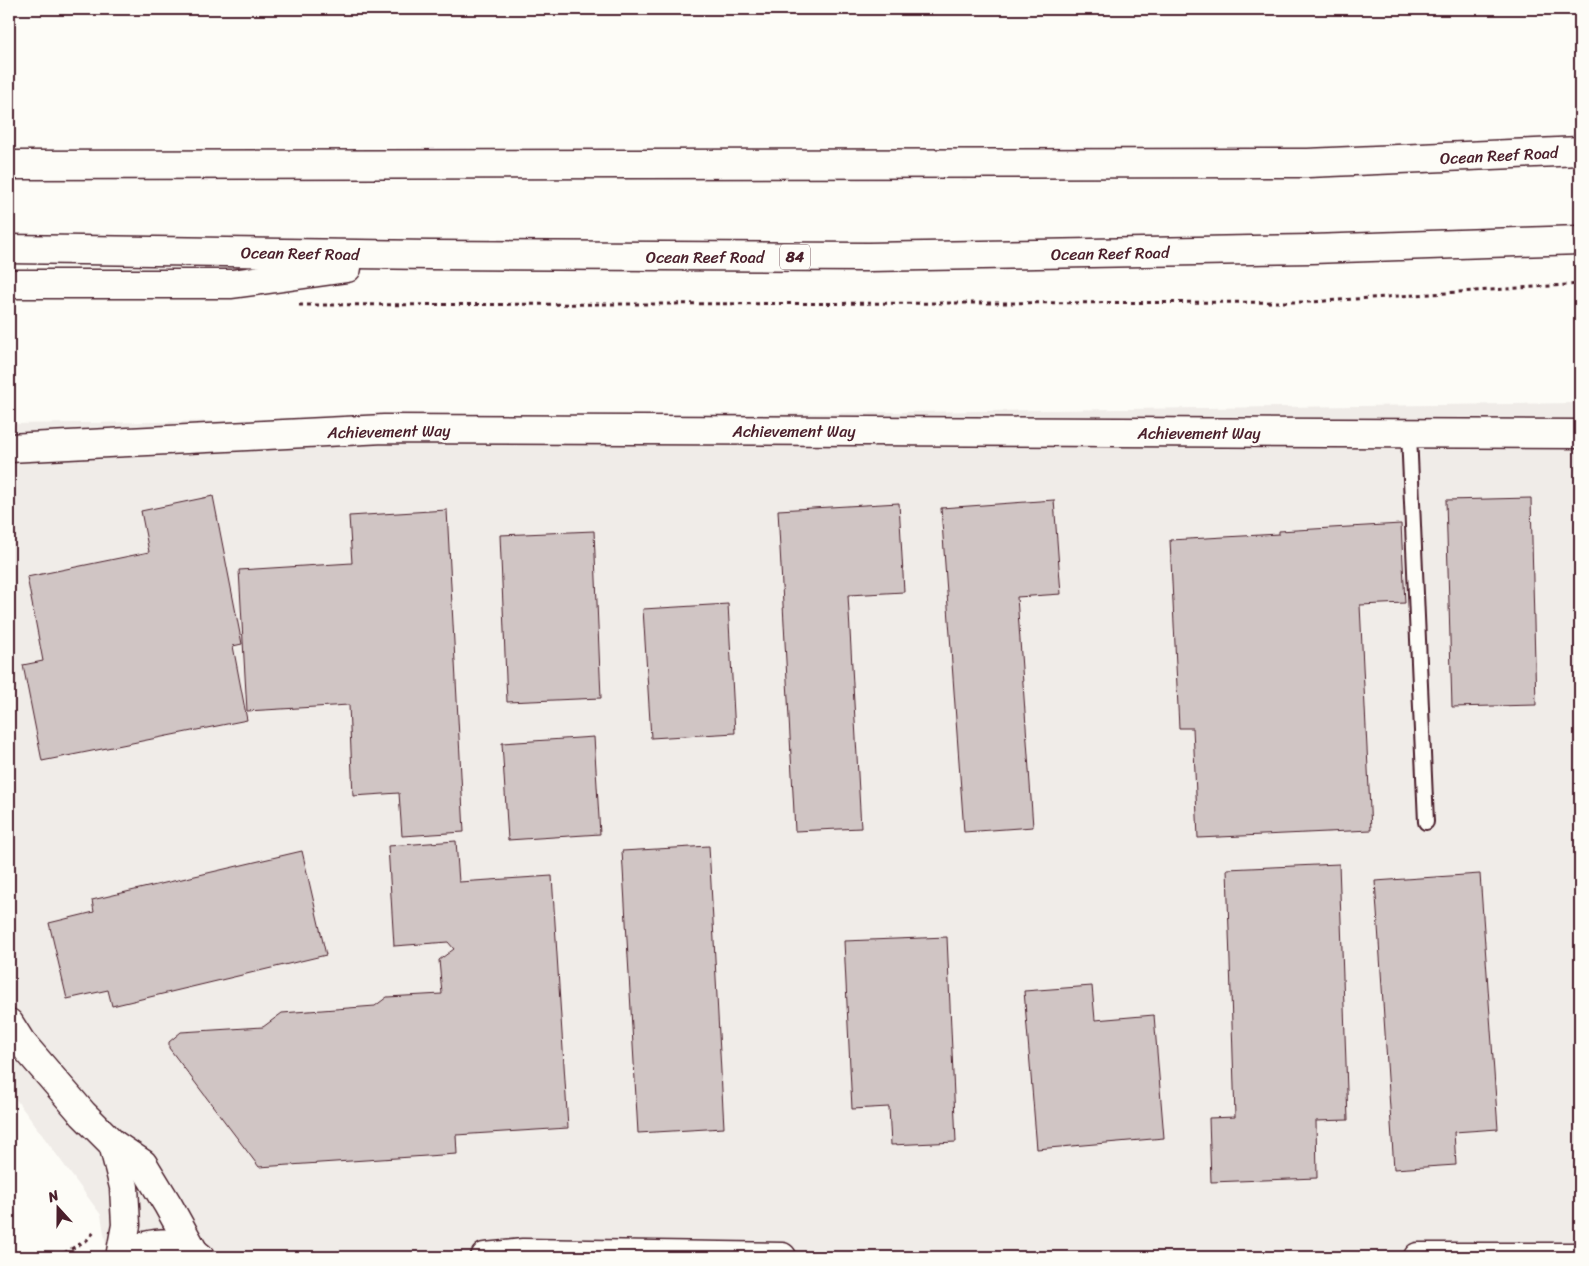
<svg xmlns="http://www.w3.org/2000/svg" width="1589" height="1266" font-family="Sriracha,sans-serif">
<rect width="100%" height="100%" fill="#fdfcf7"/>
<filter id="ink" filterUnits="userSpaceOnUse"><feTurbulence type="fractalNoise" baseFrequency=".02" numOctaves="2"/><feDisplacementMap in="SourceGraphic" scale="10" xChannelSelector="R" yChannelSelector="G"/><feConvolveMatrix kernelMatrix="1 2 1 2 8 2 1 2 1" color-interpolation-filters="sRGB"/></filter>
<g filter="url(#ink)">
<!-- built -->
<polygon fill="#f0ece8" points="1580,403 1580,1257 108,1257 101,1215 9,1090 9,424"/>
<!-- building -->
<g fill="#d0c5c4" stroke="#4a1f2b">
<polygon points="213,496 242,644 233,646 247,720 42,761 23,665 43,661 27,577 149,552 141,511"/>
<polygon points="1531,498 1536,705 1452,707 1446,500"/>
<polygon points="1054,500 1061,594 1017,597 1033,827 964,832 941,508"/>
<polygon points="899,503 904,592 848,595 861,828 795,831 778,510"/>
<polygon points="447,510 464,832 402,836 399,793 353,796 349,705 247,711 239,570 352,563 349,516"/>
<polygon points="1401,524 1405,603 1360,605 1371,830 1198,838 1193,728 1179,728 1170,540 1279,534 1279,531"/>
<polygon points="594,531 601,698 507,702 500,535"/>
<polygon points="728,604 735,733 651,738 643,609"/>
<polygon points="594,737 600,834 508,840 502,743"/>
<polygon points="456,841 459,882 552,876 568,1128 456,1135 457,1154 259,1167 169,1048 169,1042 181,1032 263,1027 282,1013 375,1006 387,997 442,994 439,960 454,949 448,942 394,946 388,846"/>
<polygon points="709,846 724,1128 638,1133 622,851"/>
<polygon points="302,851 326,955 112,1006 108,990 67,999 49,923 94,912 92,900"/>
<polygon points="1339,864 1348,1120 1316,1121 1317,1178 1211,1182 1209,1118 1235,1117 1227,869"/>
<polygon points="1480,874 1498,1129 1454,1132 1456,1165 1394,1169 1375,881"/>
<polygon points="947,937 956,1142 891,1145 889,1107 852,1109 844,941"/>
<polygon points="1092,986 1095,1020 1154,1015 1164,1138 1037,1149 1024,991"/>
</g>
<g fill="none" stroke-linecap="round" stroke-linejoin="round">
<!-- lane casing -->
<g stroke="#4a1f2b" stroke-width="18">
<polyline id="lane" points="1409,434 1426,822"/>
</g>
<!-- street casing -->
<g stroke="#4a1f2b" stroke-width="31">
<g id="street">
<polyline points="9,448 384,429 1580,434"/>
<polyline points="9,1023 21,1042 83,1114 113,1144 143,1164 168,1205 194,1252"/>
<polyline points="113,1144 124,1187 126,1225 120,1257"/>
<path d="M123 1257C145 1241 178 1237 200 1257"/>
<polyline points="485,1257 523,1253 782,1257"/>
<polyline points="1418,1257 1580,1257"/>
</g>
</g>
<!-- primary casing -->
<g stroke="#4a1f2b" stroke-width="31">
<g id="primary">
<polyline points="9,165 1308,163 1580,151"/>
<polyline points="9,249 430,255 869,257 1312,249 1580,240"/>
<polyline points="9,284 232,284 347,268"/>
</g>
</g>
<!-- path -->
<g stroke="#4a1f2b" stroke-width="3" stroke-dasharray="4 4" stroke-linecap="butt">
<polyline points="299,305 1310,302 1580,284"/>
<polyline points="57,1257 87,1240 95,1231"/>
</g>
<!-- lane -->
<use href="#lane" stroke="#fdfcf7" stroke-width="14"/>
<!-- street -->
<use href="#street" stroke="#fdfcf7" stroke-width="28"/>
<!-- primary -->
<use href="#primary" stroke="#fdfcf7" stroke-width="28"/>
</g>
</g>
<g text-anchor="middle" stroke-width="5" stroke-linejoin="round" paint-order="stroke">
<!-- shield labels -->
<rect fill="#fdfcf7" stroke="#806168" stroke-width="1" x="780" y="244.5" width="30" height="25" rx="4"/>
<g font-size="15" font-weight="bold" fill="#4a1f2b">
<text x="795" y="262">84</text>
</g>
<!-- street labels -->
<g font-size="16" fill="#4a1f2b" stroke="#fdfcf7">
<text transform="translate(1499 155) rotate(-3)" y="6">Ocean Reef Road</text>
<text transform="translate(300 253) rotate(1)" y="6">Ocean Reef Road</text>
<text transform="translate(1110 253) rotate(-1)" y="6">Ocean Reef Road</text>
<text x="705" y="263">Ocean Reef Road</text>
<text transform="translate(389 431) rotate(-1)" y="6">Achievement Way</text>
<text x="794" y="437">Achievement Way</text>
<text x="1199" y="439">Achievement Way</text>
</g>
</g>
<!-- margin -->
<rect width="1589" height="1266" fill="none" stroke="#fdfcf7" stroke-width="30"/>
<rect x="15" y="15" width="1559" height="1236" fill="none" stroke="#4a1f2b" stroke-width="2" filter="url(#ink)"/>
<!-- north arrow -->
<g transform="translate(58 1208) rotate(339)" stroke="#fdfcf7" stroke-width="4" paint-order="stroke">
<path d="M0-4L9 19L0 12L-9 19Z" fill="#4a1f2b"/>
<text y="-8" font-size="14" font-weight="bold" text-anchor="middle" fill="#4a1f2b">N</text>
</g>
</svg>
